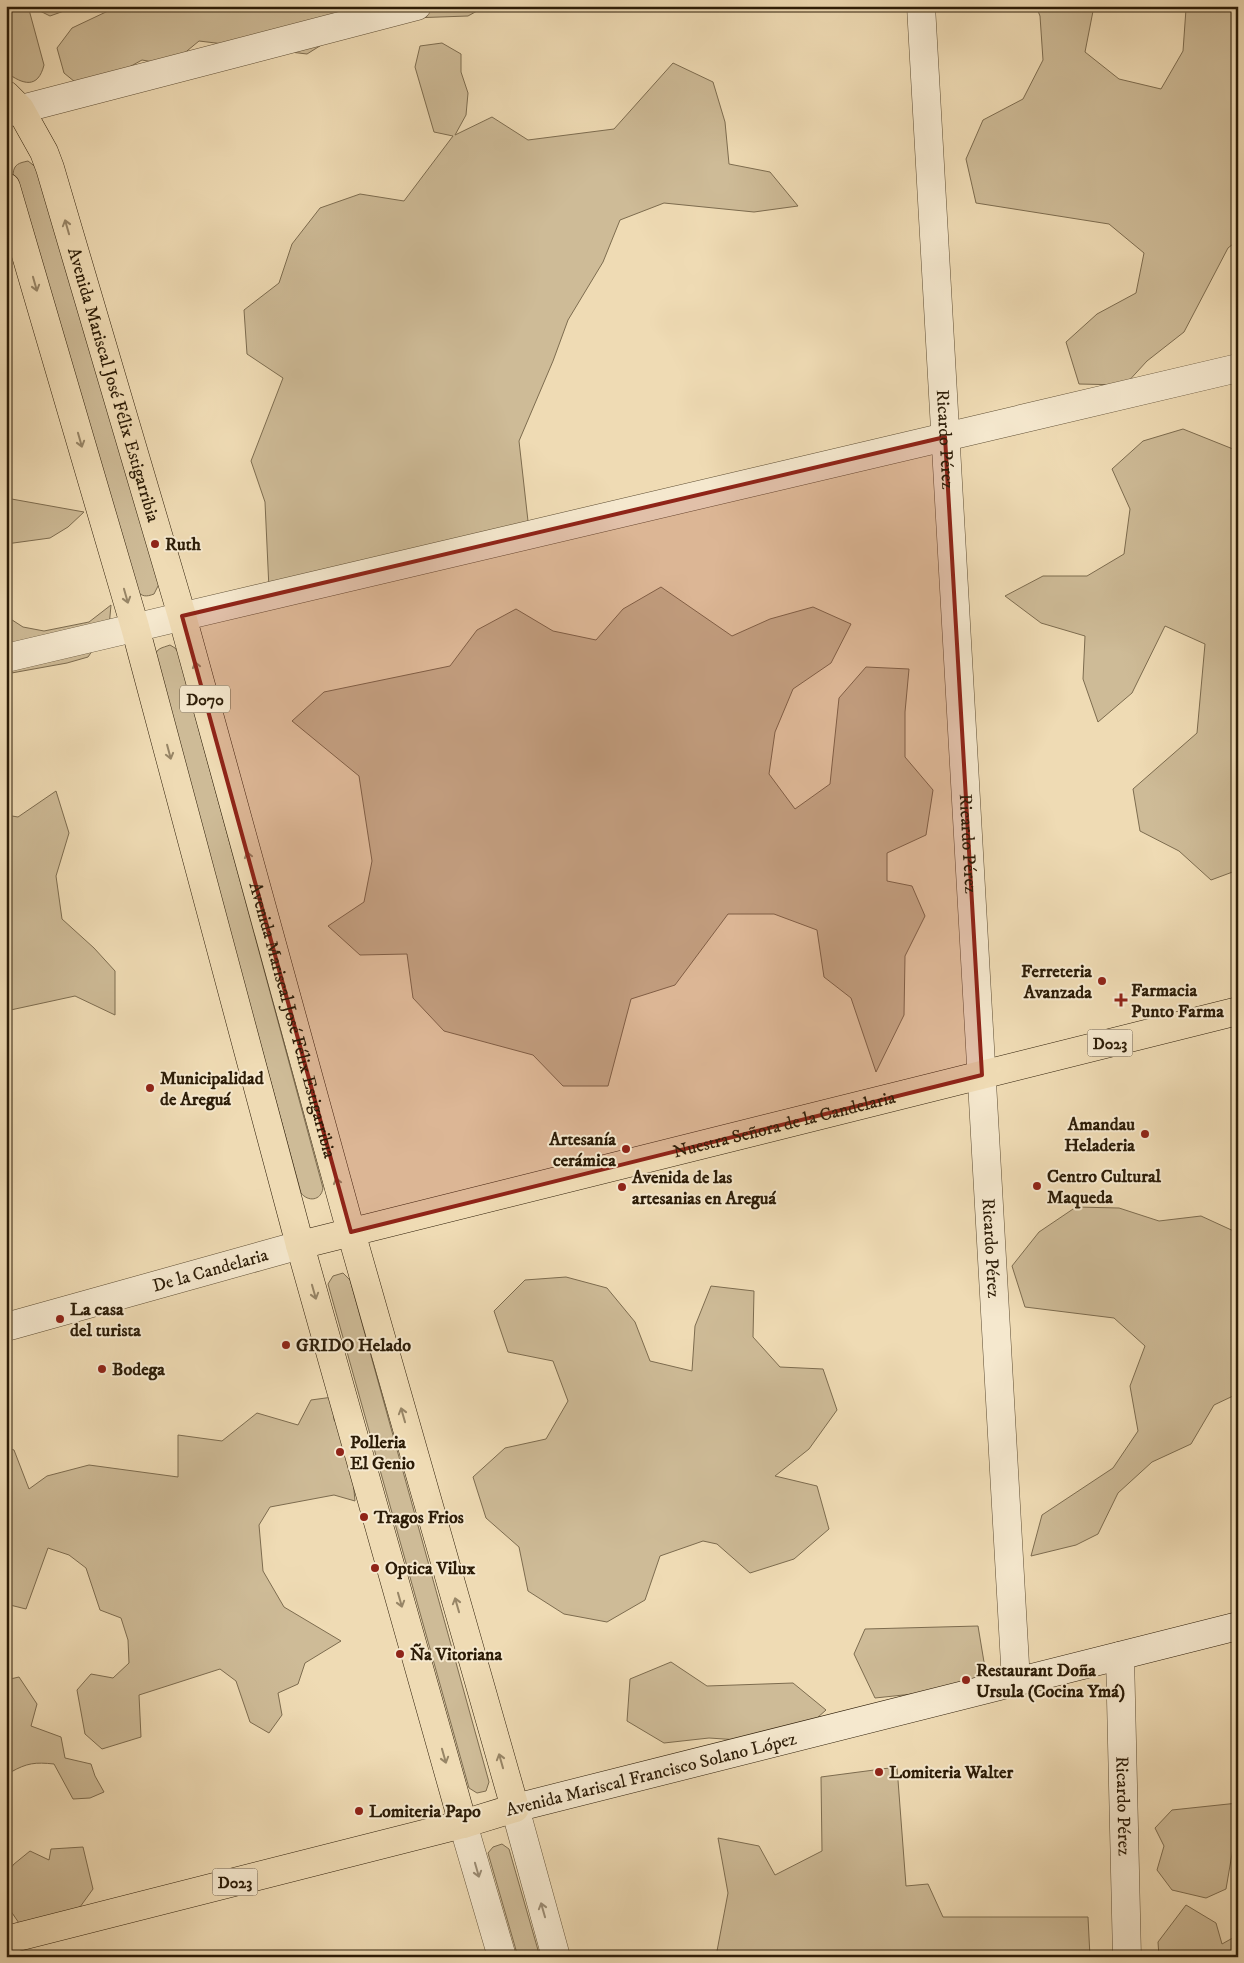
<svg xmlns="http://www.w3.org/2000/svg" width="1244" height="1963" font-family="'IM FELL DW Pica',serif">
<rect width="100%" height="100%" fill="#efdbb4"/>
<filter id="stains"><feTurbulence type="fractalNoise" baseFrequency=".004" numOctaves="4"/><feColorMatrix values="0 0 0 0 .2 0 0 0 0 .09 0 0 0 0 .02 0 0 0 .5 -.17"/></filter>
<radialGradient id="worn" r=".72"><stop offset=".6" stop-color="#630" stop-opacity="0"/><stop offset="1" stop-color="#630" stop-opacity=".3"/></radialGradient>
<!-- green -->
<g fill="#cebb97" stroke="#7d6c4f">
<path d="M6 6H28L44 65C38 89 23 85 6 72Z"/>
<polygon points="39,6 78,6 50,16 40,11"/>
<polygon points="98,6 355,6 347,19 323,44 307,54 199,41 170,65 142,60 86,91 64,73 57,48 72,28 108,11"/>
<polygon points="407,6 486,6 468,16 411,18"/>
<polygon points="1036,6 1094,6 1085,52 1119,79 1161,89 1183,51 1186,9 1189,6 1238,6 1238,240 1228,248 1184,332 1147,361 1125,385 1079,384 1066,342 1097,314 1136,293 1144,253 1109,224 976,203 966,159 983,120 1023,99 1043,60 1040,16"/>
<polygon points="442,43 461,54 461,72 468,93 466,115 455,135 492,117 528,140 614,129 673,63 713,82 725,122 729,164 770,172 798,206 754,212 664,203 620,220 603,262 568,320 553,361 519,441 529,530 269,589 265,502 251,461 283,378 247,354 244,310 279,283 292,244 320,208 360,194 404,201 453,136 434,132 415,67 420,46"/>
<path d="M28 161 37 168 159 584 154 594C146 597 142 597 136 590L13 174C14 164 19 163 28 161Z"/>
<polygon points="1183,429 1238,451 1238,870 1211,880 1179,851 1140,831 1133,789 1197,733 1205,644 1165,626 1132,693 1098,722 1083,679 1085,636 1041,623 1005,596 1043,576 1087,576 1124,554 1130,509 1112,469 1143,441"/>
<polygon points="6,498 84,512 68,527 50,538 6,544"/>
<polygon points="661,587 732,636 770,619 813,607 851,624 831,663 793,689 775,732 769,774 795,809 830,784 839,698 866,667 909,669 905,712 905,757 933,790 926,835 887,853 887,881 912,886 925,916 905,956 904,1015 876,1072 851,998 824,977 817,930 774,914 728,914 675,985 631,999 608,1086 563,1086 533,1055 444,1031 413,998 407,954 360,955 328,926 364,902 372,861 359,776 292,721 324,692 450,666 477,630 516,609 553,631 596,640 623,609"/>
<polygon points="111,605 109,627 88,657 67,663 6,674 6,616 23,627 44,631 89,622"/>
<path d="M170 645 175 648 178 652 323 1188C321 1201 308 1202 301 1193L155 657C156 648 162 648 170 645Z"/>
<polygon points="56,791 69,833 56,876 62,919 94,948 115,971 115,1015 75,996 6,1011 6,815 18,817"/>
<polygon points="1076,1207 1119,1208 1159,1221 1201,1216 1238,1233 1238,1397 1233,1396 1214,1405 1191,1444 1152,1462 1118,1493 1098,1534 1076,1545 1031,1556 1042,1515 1113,1468 1138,1431 1130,1386 1145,1346 1114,1318 1025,1307 1012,1266 1039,1232"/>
<polygon points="343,1273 350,1280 489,1782 486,1791 477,1793 469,1788 328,1284 333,1276"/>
<polygon points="566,1277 607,1288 635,1322 650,1361 692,1371 695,1326 711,1286 754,1291 753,1337 780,1367 823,1369 837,1410 809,1449 775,1476 817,1486 829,1529 794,1559 750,1573 717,1544 703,1541 660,1556 645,1600 607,1622 564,1614 528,1591 519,1547 486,1518 473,1477 505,1448 546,1439 568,1401 553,1361 508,1352 494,1311 525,1280"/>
<polygon points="333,1397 334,1420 349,1438 355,1501 334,1495 270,1507 259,1525 263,1571 284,1607 341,1641 305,1663 298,1684 278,1693 282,1715 269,1733 250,1722 236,1681 220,1669 139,1695 141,1737 102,1749 85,1734 77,1690 91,1674 113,1678 129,1663 128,1640 121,1618 100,1610 86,1568 69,1555 48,1548 26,1609 6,1604 6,1447 14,1450 29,1489 47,1476 89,1465 178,1477 178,1435 222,1441 257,1413 298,1425 311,1400"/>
<polygon points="978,1626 988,1686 875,1698 854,1654 865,1629"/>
<polygon points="671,1662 707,1686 793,1683 826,1710 798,1735 754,1741 709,1738 664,1743 627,1721 630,1679"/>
<path d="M19 1677 37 1704 31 1726 61 1737 65 1758 91 1764 95 1776 104 1792 90 1798 73 1799 54 1764C35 1762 27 1763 11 1772L6 1742V1680Z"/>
<polygon points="897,1767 906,1886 928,1884 943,1917 1088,1917 1090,1957 721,1957 717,1951 728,1893 718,1838 759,1846 775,1875 822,1851 821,1777"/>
<polygon points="1238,1803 1238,1846 1233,1848 1226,1889 1206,1898 1172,1890 1157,1870 1164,1846 1155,1828 1172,1810"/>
<polygon points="502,1844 509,1849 540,1957 518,1957 488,1853 493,1847"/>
<polygon points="83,1847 93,1889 80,1907 21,1926 6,1904 6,1874 14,1864 30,1851 49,1860 51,1849"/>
<polygon points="1186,1905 1216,1923 1222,1944 1238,1935 1238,1957 1159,1957 1158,1942"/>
</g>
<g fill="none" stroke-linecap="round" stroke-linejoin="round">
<!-- street casing -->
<g stroke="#5d4c32" stroke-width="29">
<g id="street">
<path id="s1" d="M921 6 1016 1682"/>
<polyline points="6,113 417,6"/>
<polyline points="6,658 1238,368"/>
<path id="s2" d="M6 1327 300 1245"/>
<path id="s3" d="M1120 1656 1127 1957"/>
<polyline points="515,1808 556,1957"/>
<polyline points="463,1824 502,1957"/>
</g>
</g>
<!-- secondary casing -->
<g stroke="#2c1c07" stroke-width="29">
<polyline id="secondary" points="515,1808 1238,1626"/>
</g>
<!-- primary casing -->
<g stroke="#2c1c07" stroke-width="29">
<g id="primary">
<path id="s4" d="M6 95 20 109 44 152 50 168 182 616 351 1232 515 1808 463 1824 6 1940"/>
<polyline points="6,187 135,627 300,1245 463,1824"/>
<path id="s5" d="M300 1245 1238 1011"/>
</g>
</g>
<!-- street -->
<use href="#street" stroke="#f5e8ce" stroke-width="28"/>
<!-- secondary -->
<use href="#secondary" stroke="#f5e8ce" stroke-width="28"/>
<!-- primary -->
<use href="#primary" stroke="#efdbb4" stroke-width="28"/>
</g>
<!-- one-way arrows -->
<defs><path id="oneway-shaft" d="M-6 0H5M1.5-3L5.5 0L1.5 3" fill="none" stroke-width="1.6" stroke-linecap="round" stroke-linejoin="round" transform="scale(1.25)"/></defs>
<g stroke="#978566">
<use href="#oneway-shaft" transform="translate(67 227) rotate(-106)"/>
<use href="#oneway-shaft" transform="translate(35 284) rotate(74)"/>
<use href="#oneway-shaft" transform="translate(80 440) rotate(74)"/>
<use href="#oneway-shaft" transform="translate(126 596) rotate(74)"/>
<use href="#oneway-shaft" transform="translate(197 669) rotate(-105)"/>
<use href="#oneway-shaft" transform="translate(169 752) rotate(75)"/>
<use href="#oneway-shaft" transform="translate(249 859) rotate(-105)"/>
<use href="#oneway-shaft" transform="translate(338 1185) rotate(-105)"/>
<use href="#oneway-shaft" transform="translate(314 1292) rotate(74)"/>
<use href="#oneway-shaft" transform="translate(403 1415) rotate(-106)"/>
<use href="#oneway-shaft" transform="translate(400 1600) rotate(74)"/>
<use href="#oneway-shaft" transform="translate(457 1605) rotate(-106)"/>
<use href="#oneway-shaft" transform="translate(444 1756) rotate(74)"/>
<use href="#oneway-shaft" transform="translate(501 1761) rotate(-106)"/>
</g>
<g stroke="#9b8c74">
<use href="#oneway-shaft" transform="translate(477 1870) rotate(74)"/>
<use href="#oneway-shaft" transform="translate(543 1910) rotate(-106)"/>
</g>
<!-- marked area -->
<path fill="#8f2418" fill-opacity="0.2" stroke="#8f2418" stroke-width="4" stroke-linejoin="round" d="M945 437 982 1075 351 1232 182 616Z"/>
<!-- markers -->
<g fill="#8f2418" stroke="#f5e8ce" stroke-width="2">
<circle cx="155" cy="544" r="5"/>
<circle cx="1102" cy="981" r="5"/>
<path d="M1118.5 992.5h5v5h5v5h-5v5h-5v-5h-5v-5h5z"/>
<circle cx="150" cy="1088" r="5"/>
<circle cx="1145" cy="1134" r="5"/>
<circle cx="626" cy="1149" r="5"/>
<circle cx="1037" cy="1186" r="5"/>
<circle cx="622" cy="1187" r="5"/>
<circle cx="60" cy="1319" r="5"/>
<circle cx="286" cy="1345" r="5"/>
<circle cx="102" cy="1369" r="5"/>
<circle cx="340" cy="1452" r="5"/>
<circle cx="364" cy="1517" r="5"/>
<circle cx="375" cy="1568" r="5"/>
<circle cx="400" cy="1654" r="5"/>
<circle cx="966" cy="1680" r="5"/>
<circle cx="879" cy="1772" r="5"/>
<circle cx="359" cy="1811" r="5"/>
</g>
<g text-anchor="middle" stroke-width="4" stroke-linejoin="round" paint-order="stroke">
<!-- shield labels -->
<g fill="#f5e8ce" stroke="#685943" stroke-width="1">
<rect x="180" y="685.5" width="50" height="27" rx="4"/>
<rect x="1087.5" y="1029.5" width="45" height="27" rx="4"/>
<rect x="212.5" y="1868.5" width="45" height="27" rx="4"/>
</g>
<g font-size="16" font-weight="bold" fill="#2c1c07">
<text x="205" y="705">D070</text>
<text x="1110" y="1049">D023</text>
<text x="235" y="1888">D023</text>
</g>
<!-- street labels -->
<g font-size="18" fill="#2c1c07" stroke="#f5e8ce">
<text dy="6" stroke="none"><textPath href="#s4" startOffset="312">Avenida Mariscal José Félix Estigarribia</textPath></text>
<text dy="6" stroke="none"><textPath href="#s1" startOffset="434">Ricardo Pérez</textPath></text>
<text dy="6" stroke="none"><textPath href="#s1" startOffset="839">Ricardo Pérez</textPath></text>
<text dy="6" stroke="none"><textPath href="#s4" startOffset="972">Avenida Mariscal José Félix Estigarribia</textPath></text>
<text dy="6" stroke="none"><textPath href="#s5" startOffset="499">Nuestra Señora de la Candelaria</textPath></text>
<text dy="6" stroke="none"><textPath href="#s1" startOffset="1244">Ricardo Pérez</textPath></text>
<text dy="6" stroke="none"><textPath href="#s2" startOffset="212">De la Candelaria</textPath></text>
<text transform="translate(651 1774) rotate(-14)" y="6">Avenida Mariscal Francisco Solano López</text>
<text dy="6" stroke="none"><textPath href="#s3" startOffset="150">Ricardo Pérez</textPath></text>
</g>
<!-- poi labels -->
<g font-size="18" font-weight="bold" fill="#2c1c07" stroke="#f5e8ce" text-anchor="start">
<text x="165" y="550">Ruth</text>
<text x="1092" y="977" text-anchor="end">Ferreteria<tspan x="1092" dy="21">Avanzada</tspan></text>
<text x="1131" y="996">Farmacia<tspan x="1131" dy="21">Punto Farma</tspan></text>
<text x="160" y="1084">Municipalidad<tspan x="160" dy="21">de Areguá</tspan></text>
<text x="1135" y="1130" text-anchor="end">Amandau<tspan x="1135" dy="21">Heladeria</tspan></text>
<text x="616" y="1145" text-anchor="end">Artesanía<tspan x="616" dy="21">cerámica</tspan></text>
<text x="1047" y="1182">Centro Cultural<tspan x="1047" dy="21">Maqueda</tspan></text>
<text x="632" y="1183">Avenida de las<tspan x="632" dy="21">artesanias en Areguá</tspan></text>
<text x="70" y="1315">La casa<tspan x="70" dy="21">del turista</tspan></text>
<text x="296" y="1351">GRIDO Helado</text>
<text x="112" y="1375">Bodega</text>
<text x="350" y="1448">Polleria<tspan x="350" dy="21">El Genio</tspan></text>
<text x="374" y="1523">Tragos Frios</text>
<text x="385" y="1574">Optica Vilux</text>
<text x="410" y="1660">Ña Vitoriana</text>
<text x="976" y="1676">Restaurant Doña<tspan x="976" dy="21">Ursula (Cocina Ymá)</tspan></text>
<text x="889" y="1778">Lomiteria Walter</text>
<text x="369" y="1817">Lomiteria Papo</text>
</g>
</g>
<!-- margin -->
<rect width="1244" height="1963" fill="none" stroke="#efdbb4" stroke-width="25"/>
<rect x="8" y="8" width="1229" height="1948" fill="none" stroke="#2c1c07" stroke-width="2.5"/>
<rect x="12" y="12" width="1219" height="1938" fill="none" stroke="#2c1c07"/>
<rect width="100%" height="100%" filter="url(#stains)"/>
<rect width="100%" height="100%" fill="url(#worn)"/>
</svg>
